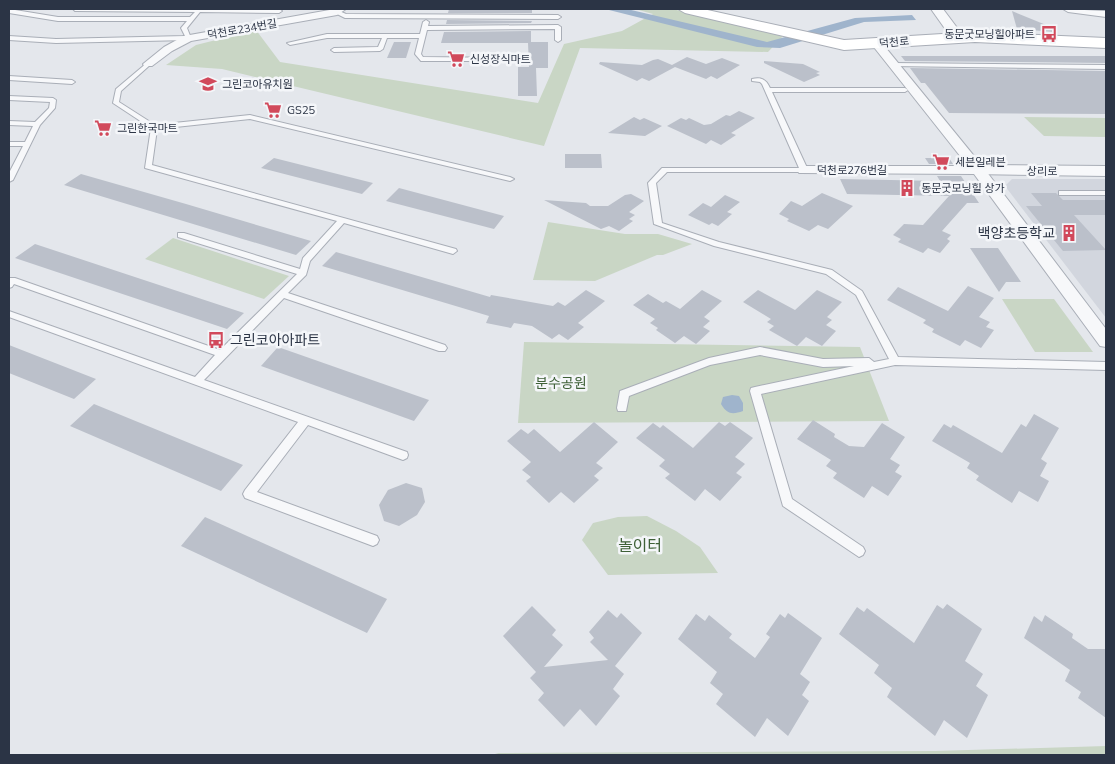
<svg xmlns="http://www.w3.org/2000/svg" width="1115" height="764" font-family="Mulish,'Noto Sans KR',sans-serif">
<rect width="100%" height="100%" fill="#e4e7ec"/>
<!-- built -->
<polygon fill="#d2d6de" points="1012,179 1106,179 1106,318 1005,186"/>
<!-- green -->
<g fill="#c9d6c5">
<polygon points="635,9 672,9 784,35 768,52 580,48 544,146 222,69 166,65 196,45 256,30 280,62 538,103 564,44 622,31 653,14"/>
<polygon points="1024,117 1106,118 1106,137 1044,136"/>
<polygon points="548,222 625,234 658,234 692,244 663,255 657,255 595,281 533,280"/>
<polygon points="173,238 289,276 264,299 145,259"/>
<polygon points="1002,299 1054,299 1093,352 1035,352"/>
<polygon points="524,342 860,347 889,421 518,423"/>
<polygon points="647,516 676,531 700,547 718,573 608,575 582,540 593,523 618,517"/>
<polygon points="1106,746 1106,755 502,755 495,753 935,751"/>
</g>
<!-- water -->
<g fill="#9fb4cc">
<polygon points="605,9 627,9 767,42 855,18 912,15 916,20 864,22 780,48 757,47"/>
<path d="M732 395 739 396 743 403V411C732 415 727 414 721 404L723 397Z"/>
</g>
<!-- building -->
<g fill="#bbc0ca">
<polygon points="449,9 532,9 532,13 448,13"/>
<polygon points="1012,11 1056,29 1055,32 1017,29"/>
<polygon points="447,20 532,21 531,23 446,24"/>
<polygon points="531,31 531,42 548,42 548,68 536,68 537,96 518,96 518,67 529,67 528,43 441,43 444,32"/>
<polygon points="394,42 411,42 406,58 387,58"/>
<polygon points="901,56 1106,56 1106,63 905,61"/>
<polygon points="687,57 706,64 722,58 740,65 717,79 711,76 706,79 675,67 649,81 642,78 637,81 599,64 600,62 642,65 653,60 658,59 672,65"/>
<polygon points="764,61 803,64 820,72 816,73 820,75 804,82 764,63"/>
<polygon points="910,68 1106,71 1106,114 949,113 925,83 921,83"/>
<polygon points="739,111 755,118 731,133 736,135 721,145 711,140 706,144 667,126 681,118 686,120 689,118 704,125 711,124 726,115 730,116"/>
<polygon points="634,117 640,120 644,118 662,126 645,136 608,133"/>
<polygon points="565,154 601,154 602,168 565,168"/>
<polygon points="274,158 290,162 373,183 362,194 261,168"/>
<polygon points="925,158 949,158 953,164 929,164"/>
<polygon points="81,174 186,204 311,241 296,255 64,185"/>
<polygon points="937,176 961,176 979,203 967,203 942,231 951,235 947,239 950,241 940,253 928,248 923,253 898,242 901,239 893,235 904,224 923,225 949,196 847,194 840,179 940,181"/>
<polygon points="399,188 504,216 494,229 386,201"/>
<polygon points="822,193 853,206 828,229 818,225 809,231 787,221 789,219 779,214 791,201 802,206"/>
<polygon points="1031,193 1056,193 1063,200 1106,200 1106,215 1074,215 1106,250 1063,251 1026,206 1042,206"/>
<polygon points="631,194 644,201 629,212 635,215 629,219 633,221 619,231 609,226 601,229 544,200 586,203 590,206 608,206 625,195"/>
<polygon points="725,195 740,202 727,212 732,214 718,226 712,223 709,225 688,215 703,203 711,207"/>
<polygon points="35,244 150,282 244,313 227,329 15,258"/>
<polygon points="970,248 998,248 1021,282 1006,282 999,292"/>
<polygon points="336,252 490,297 491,295 553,306 558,302 565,306 586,290 605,301 578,323 584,327 568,340 559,334 552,339 532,326 514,323 511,328 486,323 489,316 322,266"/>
<polygon points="968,286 994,298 979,317 990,322 986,327 994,330 981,348 965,340 960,346 932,332 934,329 923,323 926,320 887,300 898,287 948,311"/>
<polygon points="702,290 722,301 704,317 710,321 703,327 710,331 696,344 684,336 675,343 656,330 658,328 650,323 655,319 633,305 648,294 663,303 666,301 680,309"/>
<polygon points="758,290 795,310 817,290 842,302 827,317 832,320 826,325 836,331 822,346 806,337 797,346 769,330 774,326 767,322 771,319 743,302"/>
<polygon points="9,345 96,379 74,399 9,373"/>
<polygon points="278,347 429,400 414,421 261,366"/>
<polygon points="94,404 243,465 221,491 70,426"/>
<polygon points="1034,414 1059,428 1041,459 1047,463 1040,476 1049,481 1038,502 1019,491 1012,503 976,480 979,476 967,468 970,463 932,441 944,424 951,428 953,425 1002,453 1021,424 1026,427"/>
<polygon points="813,420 835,434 834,437 849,446 864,447 882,423 905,437 890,459 900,465 895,472 902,476 888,496 872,486 864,498 833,478 837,473 826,466 831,460 797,439"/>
<polygon points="594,422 618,442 596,463 603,468 594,476 599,480 574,503 561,492 549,503 526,481 531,477 522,470 531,462 507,441 521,429 528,434 534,429 560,452"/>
<polygon points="719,422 725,426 730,422 753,438 735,457 745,464 736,473 742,477 720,501 705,489 695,501 665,478 670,474 659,466 665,460 636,438 653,423 660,428 663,425 693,448"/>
<polygon points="406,483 422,488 425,502 417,515 399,526 384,521 379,505 388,490"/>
<polygon points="205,517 387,599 367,633 181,546"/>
<polygon points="947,604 982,629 965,661 983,674 976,686 988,695 967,738 944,720 935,736 887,697 892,688 874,673 879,665 839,634 857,607 864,612 867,608 914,643 937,605 943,609"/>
<polygon points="532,606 556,630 552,635 563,645 544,667 608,660 590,642 594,638 589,632 608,610 617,618 621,613 642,633 615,666 624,674 613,689 620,696 596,726 580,709 564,727 538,700 544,693 530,678 536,672 503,636"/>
<polygon points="788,613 822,638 800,674 810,682 802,695 809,701 788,736 767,718 755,737 716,704 723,694 710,683 717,672 678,639 696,614 705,621 709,615 732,634 729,638 755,658 770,637 766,634 780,614 785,618"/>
<polygon points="1045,615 1073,634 1072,638 1088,649 1106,649 1106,718 1078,698 1081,692 1065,681 1070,670 1024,638 1034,616 1042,622"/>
</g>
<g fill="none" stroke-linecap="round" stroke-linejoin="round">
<!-- service casing -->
<g stroke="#a9aeb7" stroke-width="2">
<g id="service">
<polygon points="9,9 58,17 190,17 195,12 75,11 73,9 279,9 282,11 279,13 200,12 187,28 191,38 188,40 56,43 9,40 9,36 56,39 185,36 181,28 187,21 58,21 9,13"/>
<polygon points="337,10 346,14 558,15 561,17 558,19 345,18 335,13"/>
<polygon points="426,20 429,22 428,26 558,25 561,27 561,40 558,42 555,40 555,29 427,30 421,54 423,57 518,58 519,59 516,61 421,61 415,54 419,38 387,38 383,49 380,51 334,52 331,50 334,48 378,47 382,38 327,38 290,45 287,43 327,34 420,34 423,22"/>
<polygon points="148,62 150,63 150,65 121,91 119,102 155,125 250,115 510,177 514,179 510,181 250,119 157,129 152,165 456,249 457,251 453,254 344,223 310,261 306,275 288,293 445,345 447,348 445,351 439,351 284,298 204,380 407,452 408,455 407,458 403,460 308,425 257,492 377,536 379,540 377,544 373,546 245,498 243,494 245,490 298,422 9,317 9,311 195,377 215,355 14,284 12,287 9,288 9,278 15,278 220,350 297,274 178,237 178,233 184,233 300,269 303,258 337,221 145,168 151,128 113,103 116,89"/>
<polygon points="893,63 1106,65 1106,69 891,66 890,65"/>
<polygon points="9,76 72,80 75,82 72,84 9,80"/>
<path d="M752 79C761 77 766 79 770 88H905L908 90 905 92H772L808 170 807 172H667L656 183 662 223 719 242 832 270 862 291 898 357 1106 362V370L895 365 761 394 792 499 863 547 865 551 863 555 859 557 783 506 750 391 751 388 755 387 854 366 823 367 760 355 710 365 629 396 626 411H618L617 408 620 391 709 358 760 347 823 359 869 358 874 362 889 359 856 295 826 274 714 246 654 224 648 183 662 168H799L762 84 760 82 752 81Z"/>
<polygon points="9,96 53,98 56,100 55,108 40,125 13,180 9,182 9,173 23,146 9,146 9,142 25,142 33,126 9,125 9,121 35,122 49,108 50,102 9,100"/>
<rect x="1059" y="191" width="47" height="4"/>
</g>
</g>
<!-- minor casing -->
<g stroke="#a9aeb7" stroke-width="2">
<g id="minor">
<polygon points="335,9 346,9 337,15 191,41 172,51 152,66 144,66 143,64 164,47 184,36"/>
<polygon points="1063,9 1106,11 1106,17 1068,12"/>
<polygon points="877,41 881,42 983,167 1106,329 1106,347 1100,346 974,174 799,173 797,170 804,166 968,166 873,46 872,44"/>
</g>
</g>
<!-- tertiary casing -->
<g stroke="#a9aeb7" stroke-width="2">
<g id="tertiary">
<polygon points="931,9 943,9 964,37 963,40 953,40"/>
<polygon points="978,165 1106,166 1106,176 972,174 969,170 972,166"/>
</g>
</g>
<!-- secondary casing -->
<g stroke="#a9aeb7" stroke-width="2">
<polygon id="secondary" points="678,9 703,9 844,40 975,32 1106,38 1106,48 975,42 844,50 685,13"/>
</g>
<!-- service -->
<use href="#service" fill="#f7f8fa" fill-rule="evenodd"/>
<!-- minor -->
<use href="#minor" fill="#f7f8fa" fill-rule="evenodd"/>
<!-- tertiary -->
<use href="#tertiary" fill="#f7f8fa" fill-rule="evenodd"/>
<!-- secondary -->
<use href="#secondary" fill="#fff" fill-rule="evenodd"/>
</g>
<!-- icons -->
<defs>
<g id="bus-bare" transform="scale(1.35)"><path d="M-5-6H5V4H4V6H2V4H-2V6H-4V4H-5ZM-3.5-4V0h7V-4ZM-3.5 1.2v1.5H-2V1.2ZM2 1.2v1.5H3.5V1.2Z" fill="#d1495b" stroke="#f4f6f9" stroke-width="2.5" paint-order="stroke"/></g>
<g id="supermarket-bare" transform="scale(1.35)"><path d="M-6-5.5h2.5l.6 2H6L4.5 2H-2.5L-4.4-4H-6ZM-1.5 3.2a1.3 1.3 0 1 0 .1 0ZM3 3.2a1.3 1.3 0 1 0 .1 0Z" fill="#d1495b" stroke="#f4f6f9" stroke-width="2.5" paint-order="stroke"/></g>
<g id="school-bare" transform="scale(1.35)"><path d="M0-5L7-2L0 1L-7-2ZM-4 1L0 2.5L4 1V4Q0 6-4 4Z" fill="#d1495b" stroke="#f4f6f9" stroke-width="2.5" paint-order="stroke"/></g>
<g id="building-bare" transform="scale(1.35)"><path d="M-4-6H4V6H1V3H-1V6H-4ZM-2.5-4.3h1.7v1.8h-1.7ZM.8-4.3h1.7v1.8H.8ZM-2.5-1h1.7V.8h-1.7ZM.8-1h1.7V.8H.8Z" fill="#d1495b" stroke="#f4f6f9" stroke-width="2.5" paint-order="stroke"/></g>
</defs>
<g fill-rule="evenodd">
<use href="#bus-bare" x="1049" y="34"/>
<use href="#supermarket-bare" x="456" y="59"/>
<use href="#school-bare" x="208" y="84"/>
<use href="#supermarket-bare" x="273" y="110"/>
<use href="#supermarket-bare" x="103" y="128"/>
<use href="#supermarket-bare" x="941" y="162"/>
<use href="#building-bare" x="907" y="188"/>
<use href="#building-bare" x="1069" y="233"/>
<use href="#bus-bare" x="216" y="340"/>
</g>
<g text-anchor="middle" stroke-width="5" stroke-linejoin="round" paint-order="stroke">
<!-- far-street labels -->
<g font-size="11" fill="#2b3445" stroke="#f4f6f9">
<text transform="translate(242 29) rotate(-10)" y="4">덕천로234번길</text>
<text transform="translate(894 42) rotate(-5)" y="4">덕천로</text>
<text x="852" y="174">덕천로276번길</text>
<text x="1042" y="175">상리로</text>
</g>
<!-- far-poi labels -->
<g font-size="11" fill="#2b3445" stroke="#f4f6f9" text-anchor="start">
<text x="1035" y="38" text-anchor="end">동문굿모닝힐아파트</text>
<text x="470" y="63">신성장식마트</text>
<text x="222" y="88">그린코아유치원</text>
<text x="287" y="114">GS25</text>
<text x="117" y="132">그린한국마트</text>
<text x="955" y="166">세븐일레븐</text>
<text x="921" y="192">동문굿모닝힐 상가</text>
</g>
<!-- poi labels -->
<g font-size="14" fill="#2b3445" stroke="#f4f6f9" text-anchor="end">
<text x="1055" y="238">백양초등학교</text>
<text x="230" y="345" text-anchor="start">그린코아아파트</text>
</g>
<!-- park labels -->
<g font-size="14" fill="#3f6138" stroke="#f4f6f9">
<text x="561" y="388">분수공원</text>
</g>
<!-- near-park labels -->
<g font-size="16" fill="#3f6138" stroke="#f4f6f9">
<text x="640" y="551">놀이터</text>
</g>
</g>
<!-- border -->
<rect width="1115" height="764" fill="none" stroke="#2b3445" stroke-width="20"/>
</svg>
